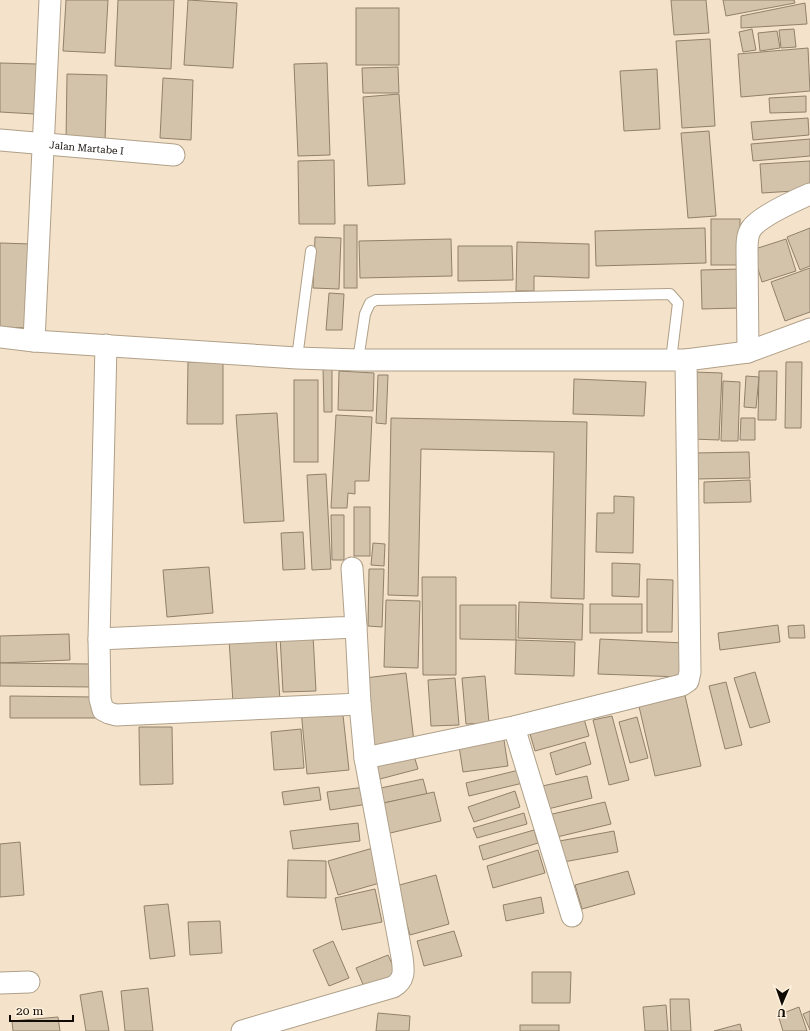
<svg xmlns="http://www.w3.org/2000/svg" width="810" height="1031" font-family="'Roboto Serif',serif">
<rect width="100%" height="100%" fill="#f4e3ca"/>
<!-- building -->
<g fill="#d3c3ab" stroke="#91816b">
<polygon points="66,0 108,0 105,53 63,51"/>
<polygon points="118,0 174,0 171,69 115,66"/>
<polygon points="188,0 237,3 233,68 184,65"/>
<polygon points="671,0 706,0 709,33 674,35"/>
<polygon points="723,0 794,0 795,3 726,16"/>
<polygon points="805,3 807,24 741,28 741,16"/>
<rect x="356" y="8" width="43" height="57"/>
<polygon points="752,29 756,50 743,52 739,32"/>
<polygon points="794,29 796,47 781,48 779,30"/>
<polygon points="777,31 780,48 760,51 758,33"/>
<polygon points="710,39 715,126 682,128 676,41"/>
<polygon points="808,48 810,91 741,97 738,54"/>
<polygon points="0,63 37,64 35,114 0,112"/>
<polygon points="327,63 330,155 298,156 294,64"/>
<polygon points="398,67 399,93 363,93 362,68"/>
<polygon points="657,69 660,129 624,131 620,71"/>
<polygon points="67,74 107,75 105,142 66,141"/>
<polygon points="163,78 193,80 191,140 160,138"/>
<polygon points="399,94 405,184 368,186 363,97"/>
<polygon points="806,96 806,112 770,113 769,98"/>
<polygon points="808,118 809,135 753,140 751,122"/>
<polygon points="709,131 716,216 688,218 681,133"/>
<polygon points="810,139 810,156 753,161 751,144"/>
<polygon points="334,160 335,224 299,224 298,161"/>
<polygon points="810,161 810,190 762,193 760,164"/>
<rect x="711" y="219" width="29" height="46"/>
<rect x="344" y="225" width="13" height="63"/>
<polygon points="705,228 706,263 596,266 595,231"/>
<polygon points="810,228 810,266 800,270 787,237"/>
<polygon points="315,237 341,238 339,289 313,288"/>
<polygon points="451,239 452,276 360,278 359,241"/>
<polygon points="786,239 796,271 762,282 752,250"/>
<polygon points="517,242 589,244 589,278 534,276 534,291 516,291"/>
<polygon points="0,243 31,244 30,328 0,327"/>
<polygon points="458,246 512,246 513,280 458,281"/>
<polygon points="810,268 810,312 785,321 771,282"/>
<polygon points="740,269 740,308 702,309 701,270"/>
<polygon points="329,293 344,294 342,330 326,330"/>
<polygon points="188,362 223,362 223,424 187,424"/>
<polygon points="786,362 802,362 801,428 785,428"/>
<polygon points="323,367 332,367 332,412 324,412"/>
<polygon points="339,371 374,373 373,411 338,410"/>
<polygon points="759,371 777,371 776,420 758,420"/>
<polygon points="694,372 722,373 719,440 692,439"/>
<polygon points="378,375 388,375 386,424 376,423"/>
<polygon points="746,376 759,377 756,408 744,407"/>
<polygon points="574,379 646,382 644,416 573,414"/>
<rect x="294" y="380" width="24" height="82"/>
<polygon points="723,381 740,382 738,441 721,441"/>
<polygon points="277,413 284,521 244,523 236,415"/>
<polygon points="336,415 372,417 369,481 355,481 355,494 348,493 347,508 331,508"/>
<polygon points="391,418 587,422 584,599 551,598 554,452 421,449 418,596 388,595"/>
<polygon points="741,418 755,418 755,440 740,440"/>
<polygon points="749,452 750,478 696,479 695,453"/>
<polygon points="326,474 331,569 312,570 307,475"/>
<polygon points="750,480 751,502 704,503 704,482"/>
<polygon points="614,496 634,497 633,553 596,552 597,513 614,513"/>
<rect x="354" y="507" width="16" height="49"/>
<polygon points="331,515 344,515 344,560 332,560"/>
<polygon points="303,532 305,569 283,570 281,533"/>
<polygon points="373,543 385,544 384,566 371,565"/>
<polygon points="612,563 640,564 639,597 612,596"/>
<polygon points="209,567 213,613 167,617 163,570"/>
<polygon points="369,569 384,569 382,627 368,626"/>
<polygon points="422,577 456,577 456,675 423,675"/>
<polygon points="647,579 673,580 672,632 647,632"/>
<polygon points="386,600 420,601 418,668 384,667"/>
<polygon points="519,602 583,604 582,640 518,638"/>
<rect x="590" y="604" width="52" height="29"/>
<polygon points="460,605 516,605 516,640 460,639"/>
<polygon points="778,625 780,642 720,650 718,633"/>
<polygon points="804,625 805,638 789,638 788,626"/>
<polygon points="69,634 70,660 0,663 0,636"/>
<polygon points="313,635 316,691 283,692 280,636"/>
<polygon points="276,637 280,701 233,703 229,639"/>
<polygon points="600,639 684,643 682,677 598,674"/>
<polygon points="516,640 575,642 574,676 515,674"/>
<polygon points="0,663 92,664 92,687 0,686"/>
<polygon points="755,672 770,722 750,728 734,678"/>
<polygon points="406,673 414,742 373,747 365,678"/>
<polygon points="485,676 489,723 466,724 462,678"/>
<polygon points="455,678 459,725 431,726 428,680"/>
<polygon points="726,682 742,745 725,749 709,686"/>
<polygon points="684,691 701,766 655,776 638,702"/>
<polygon points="10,696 95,697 95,718 10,718"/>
<polygon points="342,706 349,770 307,774 301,710"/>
<polygon points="582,712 589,736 535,751 528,727"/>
<polygon points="612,716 629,780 609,785 593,720"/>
<polygon points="637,717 648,758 630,763 619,722"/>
<polygon points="139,727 172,727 173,784 140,785"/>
<polygon points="301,729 304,768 274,770 271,732"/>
<polygon points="504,740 508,766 463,772 459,746"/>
<polygon points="585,742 591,764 556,775 550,753"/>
<polygon points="412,749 418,769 380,779 375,758"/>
<polygon points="519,770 523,783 469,796 466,783"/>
<polygon points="587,776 592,798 544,810 538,787"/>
<polygon points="423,779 427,794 379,804 376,789"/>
<polygon points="319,787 321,800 284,805 282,792"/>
<polygon points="365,787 368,804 330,810 327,792"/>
<polygon points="515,791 520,807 474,822 468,807"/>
<polygon points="434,792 441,821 386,834 379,804"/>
<polygon points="605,802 611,824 553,838 548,815"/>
<polygon points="524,813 527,824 477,838 473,828"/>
<polygon points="358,823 360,841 293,849 290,831"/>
<polygon points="534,830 538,843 483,860 479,846"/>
<polygon points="614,831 618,852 558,863 554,842"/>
<polygon points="20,842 24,895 0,897 0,844"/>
<polygon points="373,848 383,882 338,895 328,861"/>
<polygon points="538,850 545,873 493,888 487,866"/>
<polygon points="288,860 326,861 326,898 287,897"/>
<polygon points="628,871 635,894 582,909 575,885"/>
<polygon points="436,875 449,924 410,935 396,886"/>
<polygon points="375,889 382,922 342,930 335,898"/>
<polygon points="541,897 544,913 506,921 503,905"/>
<polygon points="168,904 175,956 150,959 144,906"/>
<polygon points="220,921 222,953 190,955 188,922"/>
<polygon points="454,931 462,956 424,966 417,941"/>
<polygon points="333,941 349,978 329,986 313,950"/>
<polygon points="388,955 397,975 365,989 356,968"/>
<polygon points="532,972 571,972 570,1003 532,1003"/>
<polygon points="148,988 153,1031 125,1031 121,991"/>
<polygon points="102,991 109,1031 86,1031 80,995"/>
<polygon points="670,999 689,999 691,1031 671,1031"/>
<polygon points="666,1005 668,1031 645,1031 643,1007"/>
<polygon points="799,1007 807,1031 783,1031 778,1015"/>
<polygon points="810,1011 810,1030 803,1014"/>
<polygon points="378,1013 410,1016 409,1031 376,1031"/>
<polygon points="58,1017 60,1031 13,1031 12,1021"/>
<polygon points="740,1024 742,1031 714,1031"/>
<rect x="520" y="1025" width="39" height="6"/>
</g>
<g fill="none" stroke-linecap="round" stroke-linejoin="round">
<!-- lane casing -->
<g stroke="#b0a089" stroke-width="12">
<g id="lane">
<polyline points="297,358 311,251"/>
<polyline points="358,360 365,314 370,303 376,300 670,294 678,303 671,360"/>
</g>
</g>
<!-- street casing -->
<g stroke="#b0a089" stroke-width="23">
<g id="street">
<path id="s1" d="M0 140 174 155"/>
<polyline points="0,337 34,341 297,358 358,360 686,360 748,352 810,329"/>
<polyline points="34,341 50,0"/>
<polyline points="106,345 99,639 100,699 103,710 109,713 116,715 360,704 356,627"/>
<path d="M748 352 747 250C747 243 747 235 751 229 759 217 796 200 810 194"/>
<polyline points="99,639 356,627 352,568"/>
<polyline points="360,704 365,758 514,727 682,685 688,681 690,672 686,360"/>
<polyline points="514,727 572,916"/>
<polyline points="0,983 29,982"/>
<path d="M242 1031 393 987C405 980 404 971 402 957L365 758"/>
</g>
</g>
<!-- lane -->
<use href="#lane" stroke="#fff" stroke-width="10"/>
<!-- street -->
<use href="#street" stroke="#fff" stroke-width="21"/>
</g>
<g text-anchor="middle" stroke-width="3" stroke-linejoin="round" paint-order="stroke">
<!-- street labels -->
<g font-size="10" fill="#100a04" stroke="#fef1dd">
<text dy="4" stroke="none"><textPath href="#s1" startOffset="87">Jalan Martabe I</textPath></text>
</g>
</g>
<!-- north arrow -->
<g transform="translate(782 1003) rotate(182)" stroke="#fef1dd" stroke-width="3" paint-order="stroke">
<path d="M0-3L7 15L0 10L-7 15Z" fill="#100a04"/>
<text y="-6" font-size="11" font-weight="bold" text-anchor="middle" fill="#100a04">U</text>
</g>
<!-- scale -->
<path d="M10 1015v6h63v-6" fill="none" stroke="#100a04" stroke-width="2"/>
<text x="16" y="1015" font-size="12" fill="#100a04" stroke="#fef1dd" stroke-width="3" paint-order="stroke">20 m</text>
</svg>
